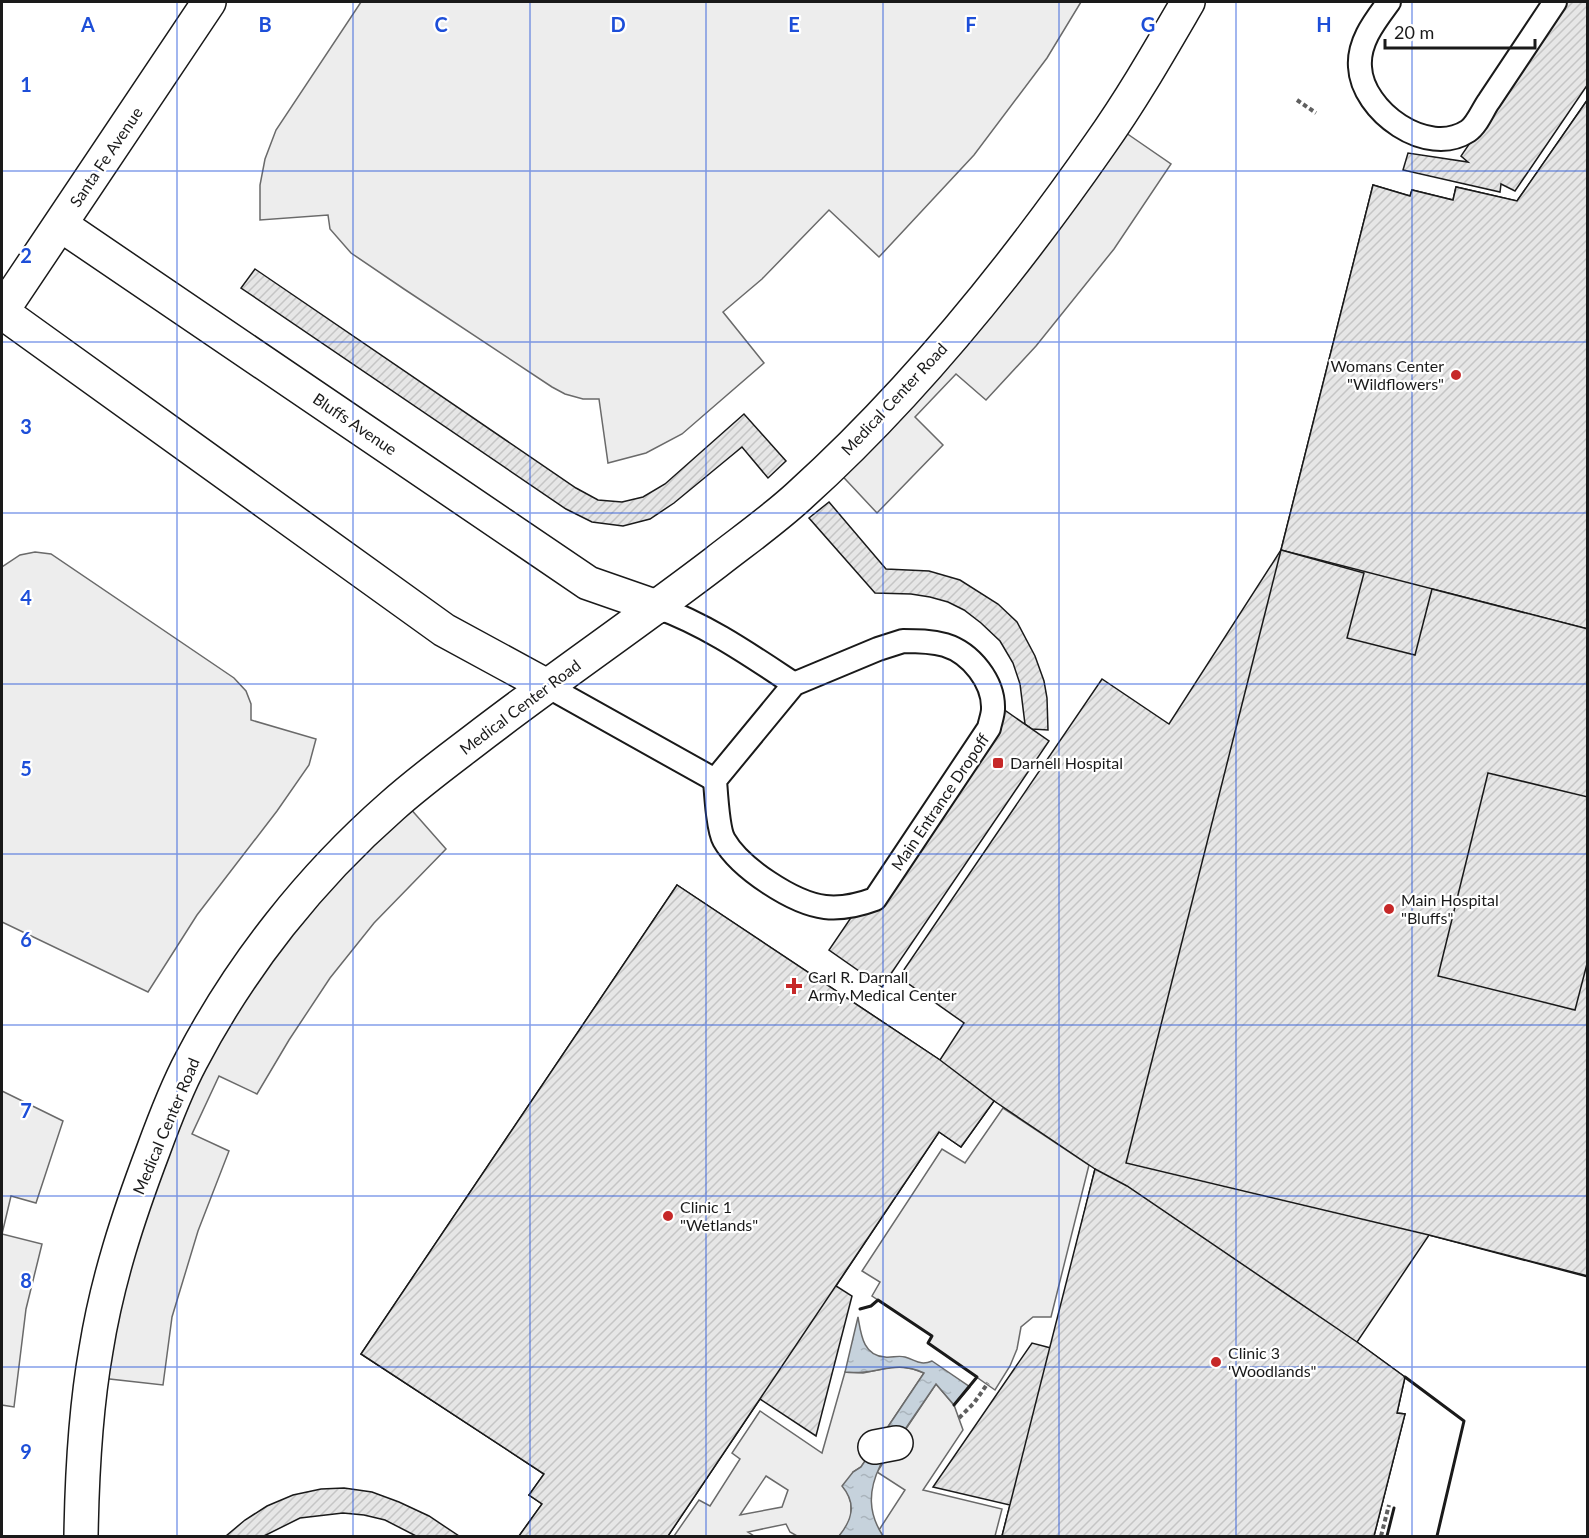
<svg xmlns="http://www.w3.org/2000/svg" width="1589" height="1538" font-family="Lato,sans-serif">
<defs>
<pattern id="water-ripples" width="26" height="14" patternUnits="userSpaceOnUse" patternTransform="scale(1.5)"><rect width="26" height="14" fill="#c6d2dc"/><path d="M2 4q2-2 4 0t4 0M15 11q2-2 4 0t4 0" fill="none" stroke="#aab4bc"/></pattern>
<pattern id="building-hatch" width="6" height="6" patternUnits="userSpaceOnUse" patternTransform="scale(1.5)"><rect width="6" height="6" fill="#e6e6e6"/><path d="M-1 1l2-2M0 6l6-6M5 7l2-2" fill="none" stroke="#c5c5c5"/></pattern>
</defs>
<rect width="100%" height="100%" fill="#fff"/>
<!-- parking -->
<g fill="#ededed" stroke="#6a6a6a" stroke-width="1.5" fill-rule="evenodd">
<polygon points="361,2 1081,2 1047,58 974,155 879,257 829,210 762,279 723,312 764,363 682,434 646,453 608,463 599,399 583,399 565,394 552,387 404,289 351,253 330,229 328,215 260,220 260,185 265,159 276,130"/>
<polygon points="1113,124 1171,164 1114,249 1036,346 986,400 956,374 915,417 943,445 877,513 832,465"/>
<polygon points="35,552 51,554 234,678 246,691 251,704 251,720 316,739 309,765 277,811 197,915 148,992 2,922 2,567 20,555"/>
<polygon points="401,798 446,849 374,923 330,978 289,1040 257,1094 219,1076 192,1134 229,1151 198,1231 172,1317 163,1385 92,1377 191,1062"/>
<polygon points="2,1091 63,1121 36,1203 11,1196 2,1234 42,1244 26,1309 14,1407 2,1405"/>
<polygon points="1003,1108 1089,1165 1051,1317 1033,1317 1021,1327 1017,1349 1010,1366 995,1390 928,1343 932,1336 872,1296 880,1282 862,1271 942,1149 965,1163"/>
<path d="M897 1366 913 1369 924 1373 861 1467 853 1472 848 1493 851 1503V1516L846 1528 839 1536H797L790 1532 786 1524 748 1532 754 1536H674L699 1500 710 1506 740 1459 732 1453 760 1411 822 1453 845 1372 863 1373ZM766 1476 788 1490 782 1507 740 1515Z"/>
<polygon points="936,1384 954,1405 963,1430 923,1490 1002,1509 995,1536 883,1536 879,1530 905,1490 877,1472"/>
</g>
<!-- water -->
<path fill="url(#water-ripples)" stroke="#6a6a6a" stroke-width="1.5" d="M858 1317C861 1334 863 1356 885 1357 892 1358 898 1355 905 1357 916 1360 920 1366 932 1361L970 1387 954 1405 936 1384 880 1466C868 1491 868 1513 883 1536H839C852 1520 857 1504 842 1486L853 1472 861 1467 924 1373C894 1359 875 1376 845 1372Z"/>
<!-- building -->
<g fill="url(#building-hatch)" stroke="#1a1a1a" stroke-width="1.5">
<polygon points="1566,2 1588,2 1588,84 1515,191 1501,184 1500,192 1403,170 1408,153 1468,162 1461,156"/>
<polygon points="1588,99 1588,1277 1429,1235 1357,1342 1405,1377 1397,1413 1405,1414 1374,1536 1002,1536 1010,1505 933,1487 1032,1343 1051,1348 1095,1169 994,1101 961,1147 939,1132 836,1286 852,1296 816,1436 760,1399 668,1536 519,1536 542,1504 529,1495 544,1474 361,1354 677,885 940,1060 964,1023 899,977 1102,679 1169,724 1281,550 1373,185 1410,196 1412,190 1453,200 1456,187 1517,201"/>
<polygon points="1588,99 1588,629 1281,550 1373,185 1410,196 1412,190 1453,200 1456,187 1517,201"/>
<polygon points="255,269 576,488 598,500 622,502 643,497 665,484 744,414 786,461 768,478 742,447 674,503 650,519 623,526 592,522 566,509 241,288"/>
<polygon points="829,502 886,569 929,571 960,580 998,604 1017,622 1035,656 1044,681 1047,698 1048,730 1032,729 1025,724 1020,684 1013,663 1000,641 981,623 964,610 948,602 930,597 911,594 875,593 809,518"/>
<polygon points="1281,550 1364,573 1347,638 1415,655 1432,589 1588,629 1588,1276 1429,1235 1126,1163"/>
<polygon points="996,704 1049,741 882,987 829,950"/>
<polygon points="1488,773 1588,797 1588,960 1575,1010 1438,976"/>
<polygon points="677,885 940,1060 994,1101 961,1147 939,1132 668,1536 519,1536 542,1504 529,1495 544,1474 361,1354"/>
<polygon points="1095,1169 1127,1186 1357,1342 1405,1377 1397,1413 1405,1414 1374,1536 1002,1536"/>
<polygon points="344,1488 372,1492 399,1502 429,1516 459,1536 416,1536 385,1520 364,1515 343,1513 300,1518 264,1536 226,1536 245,1520 267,1506 293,1495 321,1489"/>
</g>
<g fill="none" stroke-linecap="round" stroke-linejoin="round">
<!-- lane casing -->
<g stroke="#1a1a1a" stroke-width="26">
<g id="lane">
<path d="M1389 2C1375 21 1358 42 1360 67 1362 111 1427 158 1468 131 1477 125 1483 109 1489 101 1511 68 1533 35 1555 2"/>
<path d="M657 607C707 625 750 655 794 684"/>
<path d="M903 641C917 641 931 641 945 645 971 653 994 682 993 709 993 715 990 722 989 728L875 899C859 905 843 909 825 907 793 903 740 868 724 840 718 830 716 793 715 780L794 684 878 649Z"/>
<polyline points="547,686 715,780"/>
</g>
</g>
<!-- street casing -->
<g stroke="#1a1a1a" stroke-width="36">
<g id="street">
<polyline points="61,225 588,583 657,607"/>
<polyline points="2,312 444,630 547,686"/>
<polyline points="875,1447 896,1443"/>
<path d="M81 1536C82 1474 85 1412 96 1350 107 1281 128 1217 153 1151 164 1121 176 1089 191 1061 241 965 311 877 392 806 421 780 453 757 484 733 560 675 639 621 715 563 743 541 773 520 799 496 912 394 1013 269 1100 144 1132 99 1160 50 1188 2"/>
</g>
</g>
<!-- secondary casing -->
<g stroke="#1a1a1a" stroke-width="36">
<polyline id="secondary" points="2,311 209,2"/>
</g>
<!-- path -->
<g stroke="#5f5f5f" stroke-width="4" stroke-dasharray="4.5 3" stroke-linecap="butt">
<polyline points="1297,100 1316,113"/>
<polyline points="959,1418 974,1403 988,1383"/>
<polyline points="1381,1536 1389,1505"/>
</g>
<!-- lane -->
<use href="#lane" stroke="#fff" stroke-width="22"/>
<!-- street -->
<use href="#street" stroke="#fff" stroke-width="33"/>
<!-- secondary -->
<use href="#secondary" stroke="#fff" stroke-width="33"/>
<!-- wall -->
<g stroke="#1a1a1a" stroke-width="3">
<polyline points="860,1309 871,1306 878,1300 932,1336 928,1343 977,1377 954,1405"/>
<polyline points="1405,1377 1464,1421 1437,1536"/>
<polyline points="1387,1536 1394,1508"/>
</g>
</g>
<!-- grid -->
<path fill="none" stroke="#1d4ed8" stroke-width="1.5" stroke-opacity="0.55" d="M177 2V1536M353 2V1536M530 2V1536M706 2V1536M883 2V1536M1059 2V1536M1236 2V1536M1412 2V1536M2 171H1588M2 342H1588M2 513H1588M2 684H1588M2 854H1588M2 1025H1588M2 1196H1588M2 1367H1588"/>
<!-- markers -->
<g fill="#c62828" stroke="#fff" stroke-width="2">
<circle cx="1456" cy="375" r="6"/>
<rect x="992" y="757" width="12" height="12" rx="3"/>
<circle cx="1389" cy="909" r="6"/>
<path d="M791 977h6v6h6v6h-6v6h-6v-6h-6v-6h6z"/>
<circle cx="668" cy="1216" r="6"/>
<circle cx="1216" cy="1362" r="6"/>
</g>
<g text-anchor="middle" stroke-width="4.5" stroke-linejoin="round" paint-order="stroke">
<!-- street labels -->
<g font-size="16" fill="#1a1a1a" stroke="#fff">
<text transform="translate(106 157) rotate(-56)" y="6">Santa Fe Avenue</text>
<text transform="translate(894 399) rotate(-47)" y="6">Medical Center Road</text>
<text transform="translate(355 424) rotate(34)" y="6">Bluffs Avenue</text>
<text transform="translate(520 707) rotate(-37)" y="6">Medical Center Road</text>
<text transform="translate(940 802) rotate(-56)" y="6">Main Entrance Dropoff</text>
<text transform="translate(166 1126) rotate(-67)" y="6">Medical Center Road</text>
</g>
<!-- poi labels -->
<g font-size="16" fill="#1a1a1a" stroke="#fff" text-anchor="start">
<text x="1444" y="372" text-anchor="end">Womans Center<tspan x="1444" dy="18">"Wildflowers"</tspan></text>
<text x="1010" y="769">Darnell Hospital</text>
<text x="1401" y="906">Main Hospital<tspan x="1401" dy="18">"Bluffs"</tspan></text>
<text x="808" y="983">Carl R. Darnall<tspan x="808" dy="18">Army Medical Center</tspan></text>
<text x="680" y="1213">Clinic 1<tspan x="680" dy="18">"Wetlands"</tspan></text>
<text x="1228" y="1359">Clinic 3<tspan x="1228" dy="18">'Woodlands"</tspan></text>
</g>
</g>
<g font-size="20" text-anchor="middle" font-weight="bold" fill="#1d4ed8" stroke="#fff" stroke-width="4.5" stroke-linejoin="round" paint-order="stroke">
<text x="88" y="32">A</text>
<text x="265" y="32">B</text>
<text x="441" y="32">C</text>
<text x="618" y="32">D</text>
<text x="794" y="32">E</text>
<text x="971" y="32">F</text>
<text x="1148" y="32">G</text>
<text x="1324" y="32">H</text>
<text x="26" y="92">1</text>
<text x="26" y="263">2</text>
<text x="26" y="434">3</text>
<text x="26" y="605">4</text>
<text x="26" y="776">5</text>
<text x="26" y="947">6</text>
<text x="26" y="1118">7</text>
<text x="26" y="1288">8</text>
<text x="26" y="1459">9</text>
</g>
<!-- border -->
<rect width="1589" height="1538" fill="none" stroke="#1a1a1a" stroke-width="6"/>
<!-- scale -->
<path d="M1385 39v9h150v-9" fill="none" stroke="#1a1a1a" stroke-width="3"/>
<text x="1394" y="39" font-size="18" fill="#1a1a1a" stroke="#ffffff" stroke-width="4.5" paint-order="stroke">20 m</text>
</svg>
